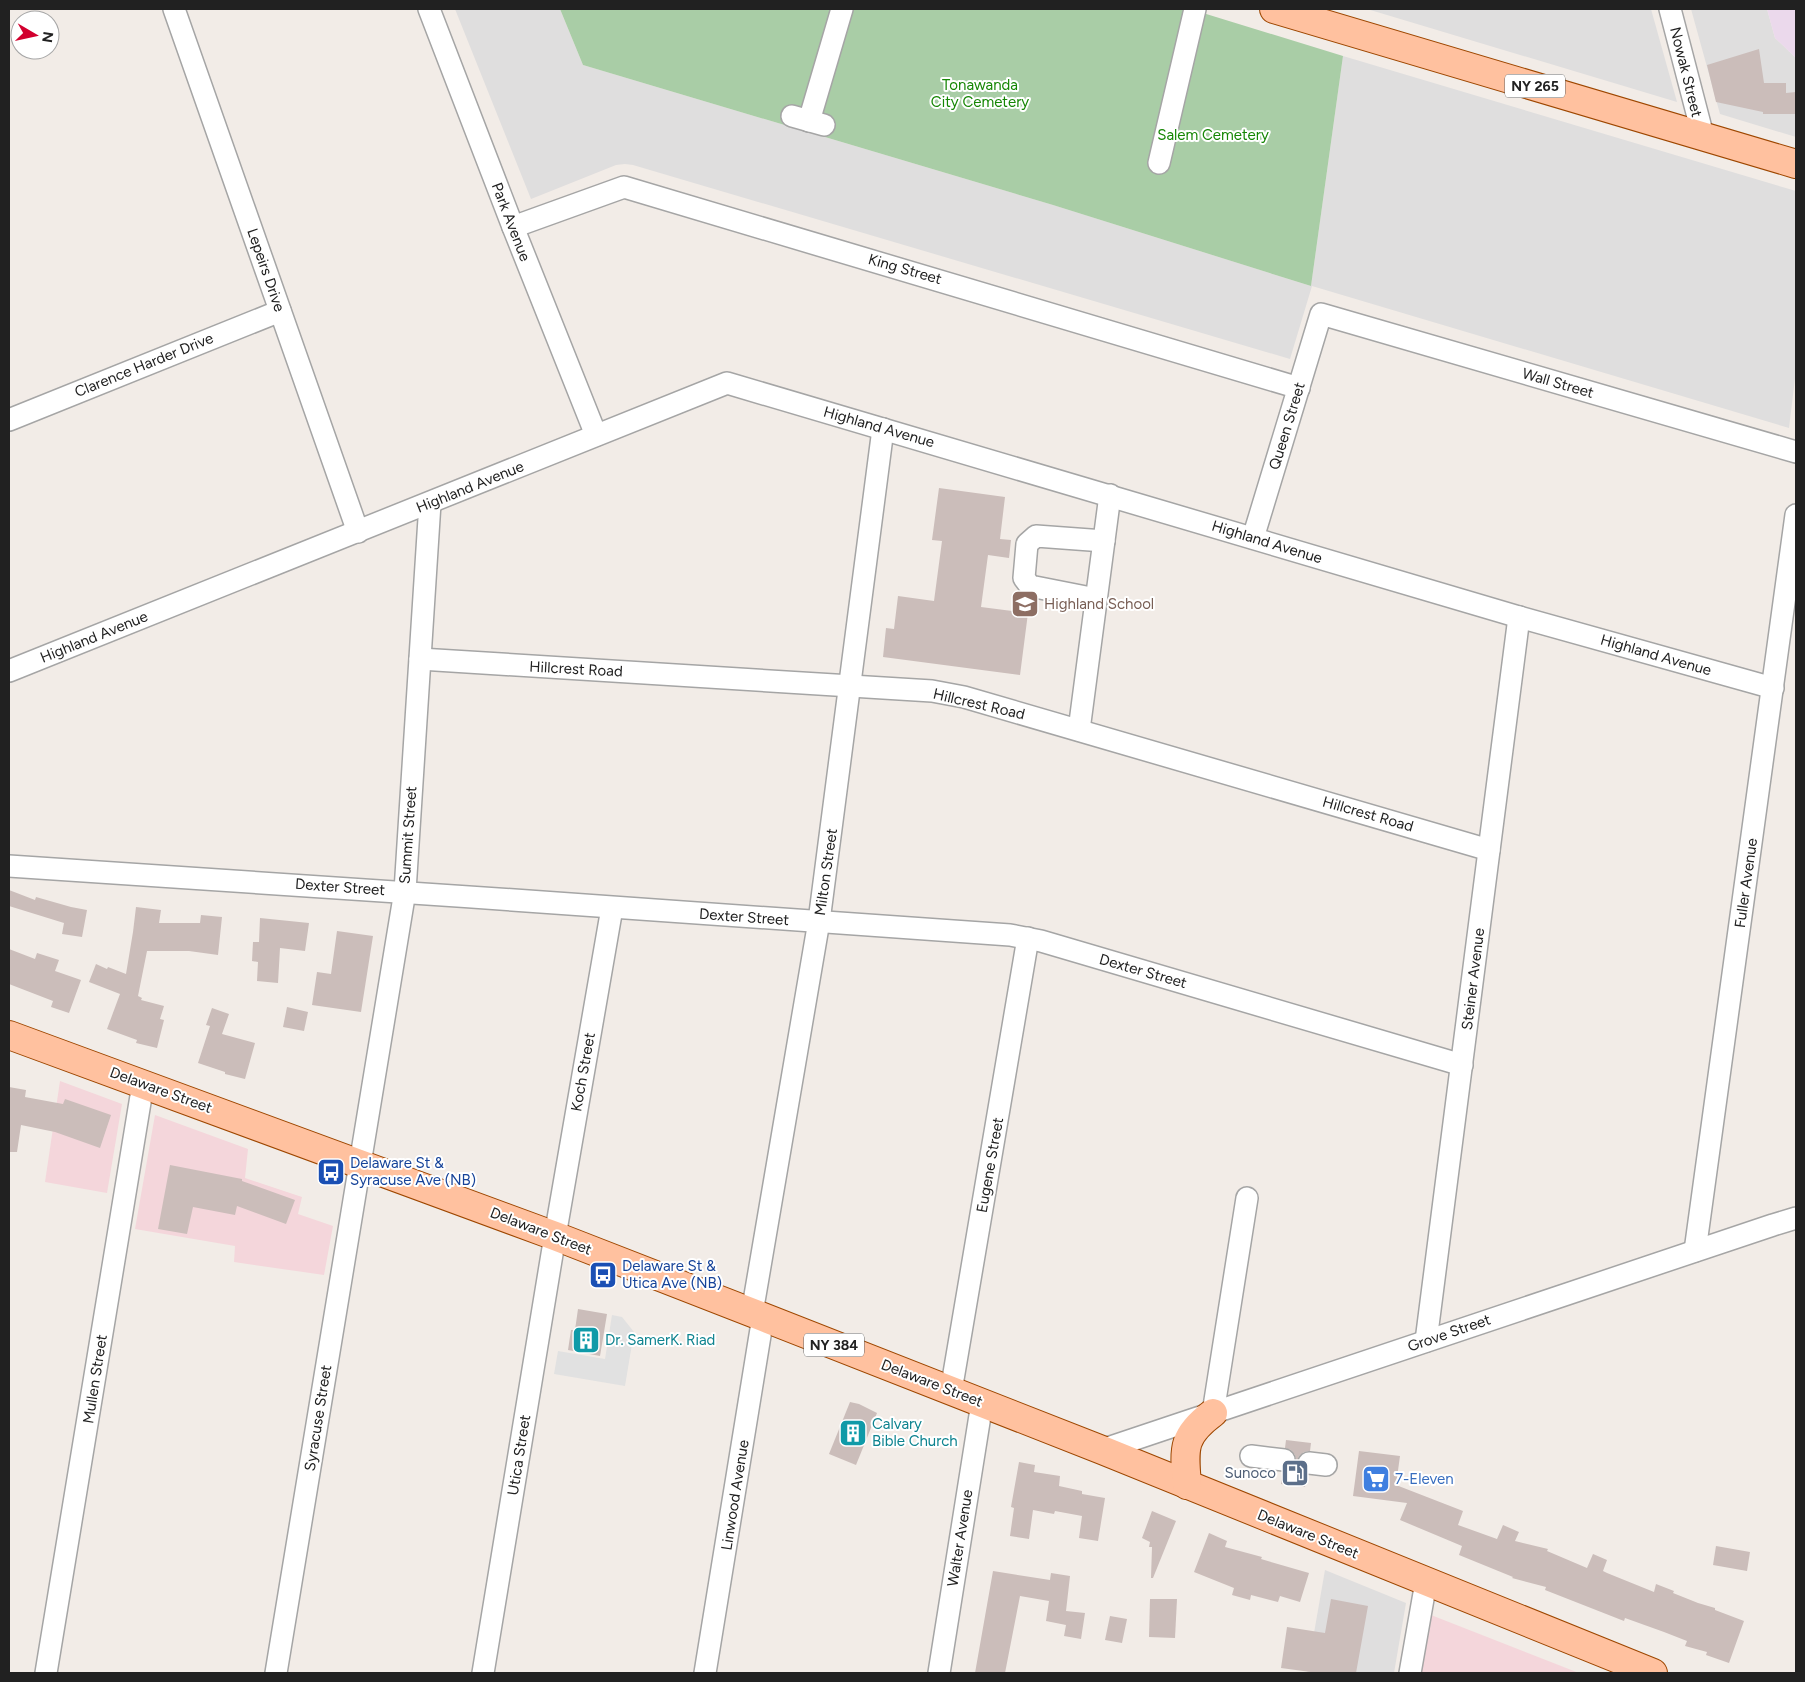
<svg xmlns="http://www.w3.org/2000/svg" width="1805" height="1682" font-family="Figtree,sans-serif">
<rect width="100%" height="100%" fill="#f2ece7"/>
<!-- residential -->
<g fill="#dfdede">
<polygon points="455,9 560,9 583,65 1053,205 1311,286 1343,56 1796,191 1796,370 1789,428 1312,286 1290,359 633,165 625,164 616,165 531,199"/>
<polygon points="1367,9 1651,9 1677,102"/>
<polygon points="1691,9 1767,9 1775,38 1796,58 1796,137 1720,114"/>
<polygon points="1325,1570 1406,1603 1394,1673 1307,1673"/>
</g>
<!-- commercial -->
<g fill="#f4d6db">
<polygon points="60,1081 122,1104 107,1193 45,1182"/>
<polygon points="155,1115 248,1149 245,1178 302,1197 298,1214 333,1226 324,1275 234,1262 235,1246 135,1229"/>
<polygon points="1431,1615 1579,1673 1421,1673"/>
</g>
<!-- industrial -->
<polygon fill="#ebd9ec" points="1767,9 1796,9 1796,58 1775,38"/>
<!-- cemetery -->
<polygon fill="#a9cda6" points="560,9 1190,9 1343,56 1311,286 1053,205 583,65"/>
<!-- parking -->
<polygon fill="#e1e1e1" points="612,1315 622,1317 634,1332 625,1386 554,1374 558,1351 605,1359"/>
<!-- building -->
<g fill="#cbbdba">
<polygon points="1759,49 1764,83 1786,83 1786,93 1796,92 1796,114 1763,114 1763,112 1716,102 1707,65"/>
<polygon points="939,488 1005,497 1000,539 1011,540 1009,558 988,555 981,607 1028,613 1020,675 883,657 886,628 894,629 898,596 934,601 942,541 932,540"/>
<polygon points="9,890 35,900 36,897 71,907 87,910 82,937 62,934 64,923 9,906"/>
<polygon points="136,907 161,910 159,923 200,923 201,915 222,917 218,955 189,951 147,951 138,996 142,998 141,1000 164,1006 160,1019 164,1020 157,1048 136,1043 137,1040 107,1029 120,994 89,982 96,964 107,969 108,967 126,974 133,932"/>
<polygon points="260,918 309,923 305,951 280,948 278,983 257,981 258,962 252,961 253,942 259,942"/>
<polygon points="337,931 373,936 361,1012 312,1005 317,972 331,974"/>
<polygon points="9,949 35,959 37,953 59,960 55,971 81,980 69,1013 51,1007 53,1001 9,984"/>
<polygon points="287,1007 308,1012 304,1031 283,1027"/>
<polygon points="212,1008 229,1014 222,1034 255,1043 245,1079 225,1074 225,1072 198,1063 210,1026 206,1025"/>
<polygon points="9,1087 26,1090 25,1097 63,1104 65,1099 111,1115 100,1148 55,1132 21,1125 17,1152 9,1152"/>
<polygon points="170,1165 242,1179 242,1181 295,1200 286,1224 237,1206 235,1215 193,1207 187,1234 158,1229"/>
<polygon points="578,1309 607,1314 600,1356 568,1350 571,1330 575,1330"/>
<polygon points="850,1402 859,1404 877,1413 856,1465 829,1454"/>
<polygon points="1286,1440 1311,1443 1310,1451 1304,1452 1299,1456 1297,1461 1298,1468 1302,1473 1307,1475 1305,1487 1281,1484 1282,1472 1289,1471 1294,1468 1296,1462 1295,1455 1291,1450 1285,1448"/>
<polygon points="1359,1451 1400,1456 1396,1485 1463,1511 1458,1525 1497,1539 1503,1525 1519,1532 1515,1541 1548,1549 1547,1551 1587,1568 1593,1554 1607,1560 1603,1571 1607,1573 1654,1592 1656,1584 1674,1591 1673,1593 1698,1603 1715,1608 1715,1610 1744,1621 1729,1663 1706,1655 1707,1652 1685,1646 1687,1641 1664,1632 1625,1618 1624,1621 1545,1590 1546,1587 1512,1578 1513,1577 1459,1555 1462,1546 1400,1520 1407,1503 1353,1496"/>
<polygon points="1019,1462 1035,1465 1034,1472 1060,1476 1059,1486 1082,1491 1082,1494 1105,1498 1098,1541 1079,1538 1082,1516 1055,1511 1054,1514 1033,1510 1029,1539 1010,1536 1014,1508 1011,1507"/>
<polygon points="1152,1511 1176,1521 1153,1578 1151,1578 1152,1547 1149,1547 1150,1542 1142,1538"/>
<polygon points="1209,1533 1227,1541 1225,1547 1262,1557 1261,1559 1309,1573 1300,1602 1280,1596 1278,1602 1251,1595 1250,1600 1232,1595 1234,1588 1194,1572"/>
<polygon points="1716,1546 1750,1552 1747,1571 1713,1565"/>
<polygon points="993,1571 1050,1580 1051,1573 1070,1576 1066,1611 1085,1613 1081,1639 1064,1636 1066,1625 1046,1621 1049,1601 1020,1596 1005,1673 975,1673"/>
<polygon points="1150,1599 1177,1599 1175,1638 1149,1637"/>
<polygon points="1331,1599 1368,1606 1356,1673 1318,1673 1281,1668 1287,1627 1325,1633"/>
<polygon points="1110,1616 1127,1619 1122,1643 1105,1640"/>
</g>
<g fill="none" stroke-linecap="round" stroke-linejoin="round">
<!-- minor casing -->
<g stroke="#a5a5a5" stroke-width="24">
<g id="minor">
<polyline points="174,9 358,532"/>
<polyline points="429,9 513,227 596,435"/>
<polyline points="1670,9 1703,136"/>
<polyline points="792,116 824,125"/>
<polyline points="809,121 842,9"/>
<polyline points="1159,163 1195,9"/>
<polyline points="513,227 624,187 1299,388"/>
<polyline points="9,420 280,311"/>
<polyline points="1253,538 1321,314 1796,452"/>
<polyline points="1096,599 1030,586 1024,578 1027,544 1036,536 1104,541"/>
<polyline points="420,659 851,686 932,691 964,697 1489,850"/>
<polyline points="9,671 727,383 1519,617 1773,688"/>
<polyline points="1079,730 1110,495"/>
<path d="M9 866C343 887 676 912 1010 935L1041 941 1462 1065"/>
<polyline points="1695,1251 1796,515"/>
<polyline points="752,1313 819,921 883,429"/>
<polyline points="1426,1341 1519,617"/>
<polyline points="951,1391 1028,938"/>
<polyline points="1213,1413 1247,1198"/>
<polyline points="1102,1450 1773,1225 1796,1218"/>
<polyline points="1251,1456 1284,1460"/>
<polyline points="1309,1463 1326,1465"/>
<polyline points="46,1673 143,1084"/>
<polyline points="276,1673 405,891 430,503"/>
<polyline points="483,1673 555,1236 612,908"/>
<polyline points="705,1673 763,1317"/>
<polyline points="939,1673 982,1403"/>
<polyline points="1410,1673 1426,1582"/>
</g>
</g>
<!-- major casing -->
<g stroke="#9e4700" stroke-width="30">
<g id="major">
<polyline points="1274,9 1796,164"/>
<polyline points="9,1035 555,1236 763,1317 1102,1450 1653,1673"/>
<path d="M1187 1485C1184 1448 1182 1436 1213 1413"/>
</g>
</g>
<!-- minor -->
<use href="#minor" stroke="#fff" stroke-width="21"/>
<!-- major -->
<use href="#major" stroke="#ffc19f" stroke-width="28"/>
</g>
<!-- icons -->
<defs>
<g id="school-square" transform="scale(1.4375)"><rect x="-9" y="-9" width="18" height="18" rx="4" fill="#8d6e63" stroke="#fff"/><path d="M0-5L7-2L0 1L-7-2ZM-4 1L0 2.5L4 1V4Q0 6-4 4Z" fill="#fff"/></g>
<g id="bus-square" transform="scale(1.4375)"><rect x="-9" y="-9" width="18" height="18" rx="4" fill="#1a4fb4" stroke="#fff"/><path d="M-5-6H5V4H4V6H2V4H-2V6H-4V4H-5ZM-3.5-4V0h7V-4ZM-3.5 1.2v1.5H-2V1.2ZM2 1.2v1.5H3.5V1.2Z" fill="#fff"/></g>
<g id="building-square" transform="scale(1.4375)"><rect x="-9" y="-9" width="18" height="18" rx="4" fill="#0f9aa8" stroke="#fff"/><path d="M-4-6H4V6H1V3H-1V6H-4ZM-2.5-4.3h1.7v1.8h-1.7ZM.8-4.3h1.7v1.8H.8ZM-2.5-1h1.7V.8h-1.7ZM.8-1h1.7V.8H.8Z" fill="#fff"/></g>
<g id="fuel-square" transform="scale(1.4375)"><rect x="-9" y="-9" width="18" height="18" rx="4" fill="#5c6f8a" stroke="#fff"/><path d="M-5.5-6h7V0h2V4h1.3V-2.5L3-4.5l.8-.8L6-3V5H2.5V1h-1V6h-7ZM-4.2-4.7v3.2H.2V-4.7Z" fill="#fff"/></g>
<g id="supermarket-square" transform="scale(1.4375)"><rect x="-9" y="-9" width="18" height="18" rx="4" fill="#3f7fe0" stroke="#fff"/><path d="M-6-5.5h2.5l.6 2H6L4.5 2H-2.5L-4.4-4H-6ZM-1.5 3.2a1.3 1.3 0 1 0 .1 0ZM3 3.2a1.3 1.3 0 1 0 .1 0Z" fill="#fff"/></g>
</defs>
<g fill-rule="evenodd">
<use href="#school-square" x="1025" y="604"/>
<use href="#bus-square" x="331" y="1172"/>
<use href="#bus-square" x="603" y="1275"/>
<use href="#building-square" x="586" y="1340"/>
<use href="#building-square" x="853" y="1433"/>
<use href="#fuel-square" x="1295" y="1473"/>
<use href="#supermarket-square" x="1376" y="1479"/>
</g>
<g text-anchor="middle" stroke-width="4" stroke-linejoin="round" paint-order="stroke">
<!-- shield labels -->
<g fill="#fff" stroke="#646464" stroke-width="1">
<rect x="1505" y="74.5" width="60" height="23" rx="4"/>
<rect x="804" y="1333.5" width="60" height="23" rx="4"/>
</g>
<g font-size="14" font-weight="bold" fill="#212121">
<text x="1535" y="91">NY 265</text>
<text x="834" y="1350">NY 384</text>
</g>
<!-- street labels -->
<g font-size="15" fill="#212121" stroke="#fff">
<text transform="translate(1686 72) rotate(76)" y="5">Nowak Street</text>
<text transform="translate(511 222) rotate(69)" y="5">Park Avenue</text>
<text transform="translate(905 269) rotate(16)" y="5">King Street</text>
<text transform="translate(266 270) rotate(71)" y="5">Lepeirs Drive</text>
<text transform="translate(144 365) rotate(-22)" y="5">Clarence Harder Drive</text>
<text transform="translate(1558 383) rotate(16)" y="5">Wall Street</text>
<text transform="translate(1287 426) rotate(-73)" y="5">Queen Street</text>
<text transform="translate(879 427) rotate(16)" y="5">Highland Avenue</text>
<text transform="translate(470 487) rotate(-22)" y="5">Highland Avenue</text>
<text transform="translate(1267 542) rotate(17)" y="5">Highland Avenue</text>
<text transform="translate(94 637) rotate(-22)" y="5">Highland Avenue</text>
<text transform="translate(1656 655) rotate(16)" y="5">Highland Avenue</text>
<text transform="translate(576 669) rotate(3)" y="5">Hillcrest Road</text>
<text transform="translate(979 704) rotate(13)" y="5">Hillcrest Road</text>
<text transform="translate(1368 814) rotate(16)" y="5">Hillcrest Road</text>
<text transform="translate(408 835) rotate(-86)" y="5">Summit Street</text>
<text transform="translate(826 872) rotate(-82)" y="5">Milton Street</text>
<text transform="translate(1746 883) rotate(-82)" y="5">Fuller Avenue</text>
<text transform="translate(340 887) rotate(4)" y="5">Dexter Street</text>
<text transform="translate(744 917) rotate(4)" y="5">Dexter Street</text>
<text transform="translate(1143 971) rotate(16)" y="5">Dexter Street</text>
<text transform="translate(1473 979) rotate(-83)" y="5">Steiner Avenue</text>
<text transform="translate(583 1072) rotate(-80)" y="5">Koch Street</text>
<text transform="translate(161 1090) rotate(20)" y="5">Delaware Street</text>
<text transform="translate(990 1165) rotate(-80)" y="5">Eugene Street</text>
<text transform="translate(541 1231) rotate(21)" y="5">Delaware Street</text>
<text transform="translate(1449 1333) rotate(-19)" y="5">Grove Street</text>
<text transform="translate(95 1379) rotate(-81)" y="5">Mullen Street</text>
<text transform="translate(932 1383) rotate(21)" y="5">Delaware Street</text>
<text transform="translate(318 1418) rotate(-81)" y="5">Syracuse Street</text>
<text transform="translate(519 1455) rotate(-81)" y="5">Utica Street</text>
<text transform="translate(735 1495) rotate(-81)" y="5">Linwood Avenue</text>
<text transform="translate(1308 1534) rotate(22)" y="5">Delaware Street</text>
<text transform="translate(960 1538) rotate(-81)" y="5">Walter Avenue</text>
</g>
<!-- park labels -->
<g font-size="15" fill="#158604" stroke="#fff">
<text x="980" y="90">Tonawanda<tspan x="980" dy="17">City Cemetery</tspan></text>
<text x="1213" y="140">Salem Cemetery</text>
</g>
<!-- education labels -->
<g font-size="15" fill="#785e54" stroke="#fff" text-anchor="start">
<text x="1044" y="609">Highland School</text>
</g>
<!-- transit labels -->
<g font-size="15" fill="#164399" stroke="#fff" text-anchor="start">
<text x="350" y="1168">Delaware St &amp;<tspan x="350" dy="17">Syracuse Ave (NB)</tspan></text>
<text x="622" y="1271">Delaware St &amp;<tspan x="622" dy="17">Utica Ave (NB)</tspan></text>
</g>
<!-- culture labels -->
<g font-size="15" fill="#0d838f" stroke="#fff" text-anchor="start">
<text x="605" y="1345">Dr. SamerK. Riad</text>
<text x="872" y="1429">Calvary<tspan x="872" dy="17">Bible Church</tspan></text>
</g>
<!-- service labels -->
<g font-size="15" fill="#4e5e75" stroke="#fff" text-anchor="end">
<text x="1276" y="1478">Sunoco</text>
</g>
<!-- shop labels -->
<g font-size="15" fill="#366cbe" stroke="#fff" text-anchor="start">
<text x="1395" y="1484">7-Eleven</text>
</g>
</g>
<!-- border -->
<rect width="1805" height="1682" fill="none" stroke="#212121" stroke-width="20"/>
<!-- north arrow -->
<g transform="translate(35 35) rotate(99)"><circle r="24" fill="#ffffff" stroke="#a6a6a6"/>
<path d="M0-4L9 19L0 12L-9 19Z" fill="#d2002e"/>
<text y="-8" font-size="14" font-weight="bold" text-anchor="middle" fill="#212121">N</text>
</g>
</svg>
